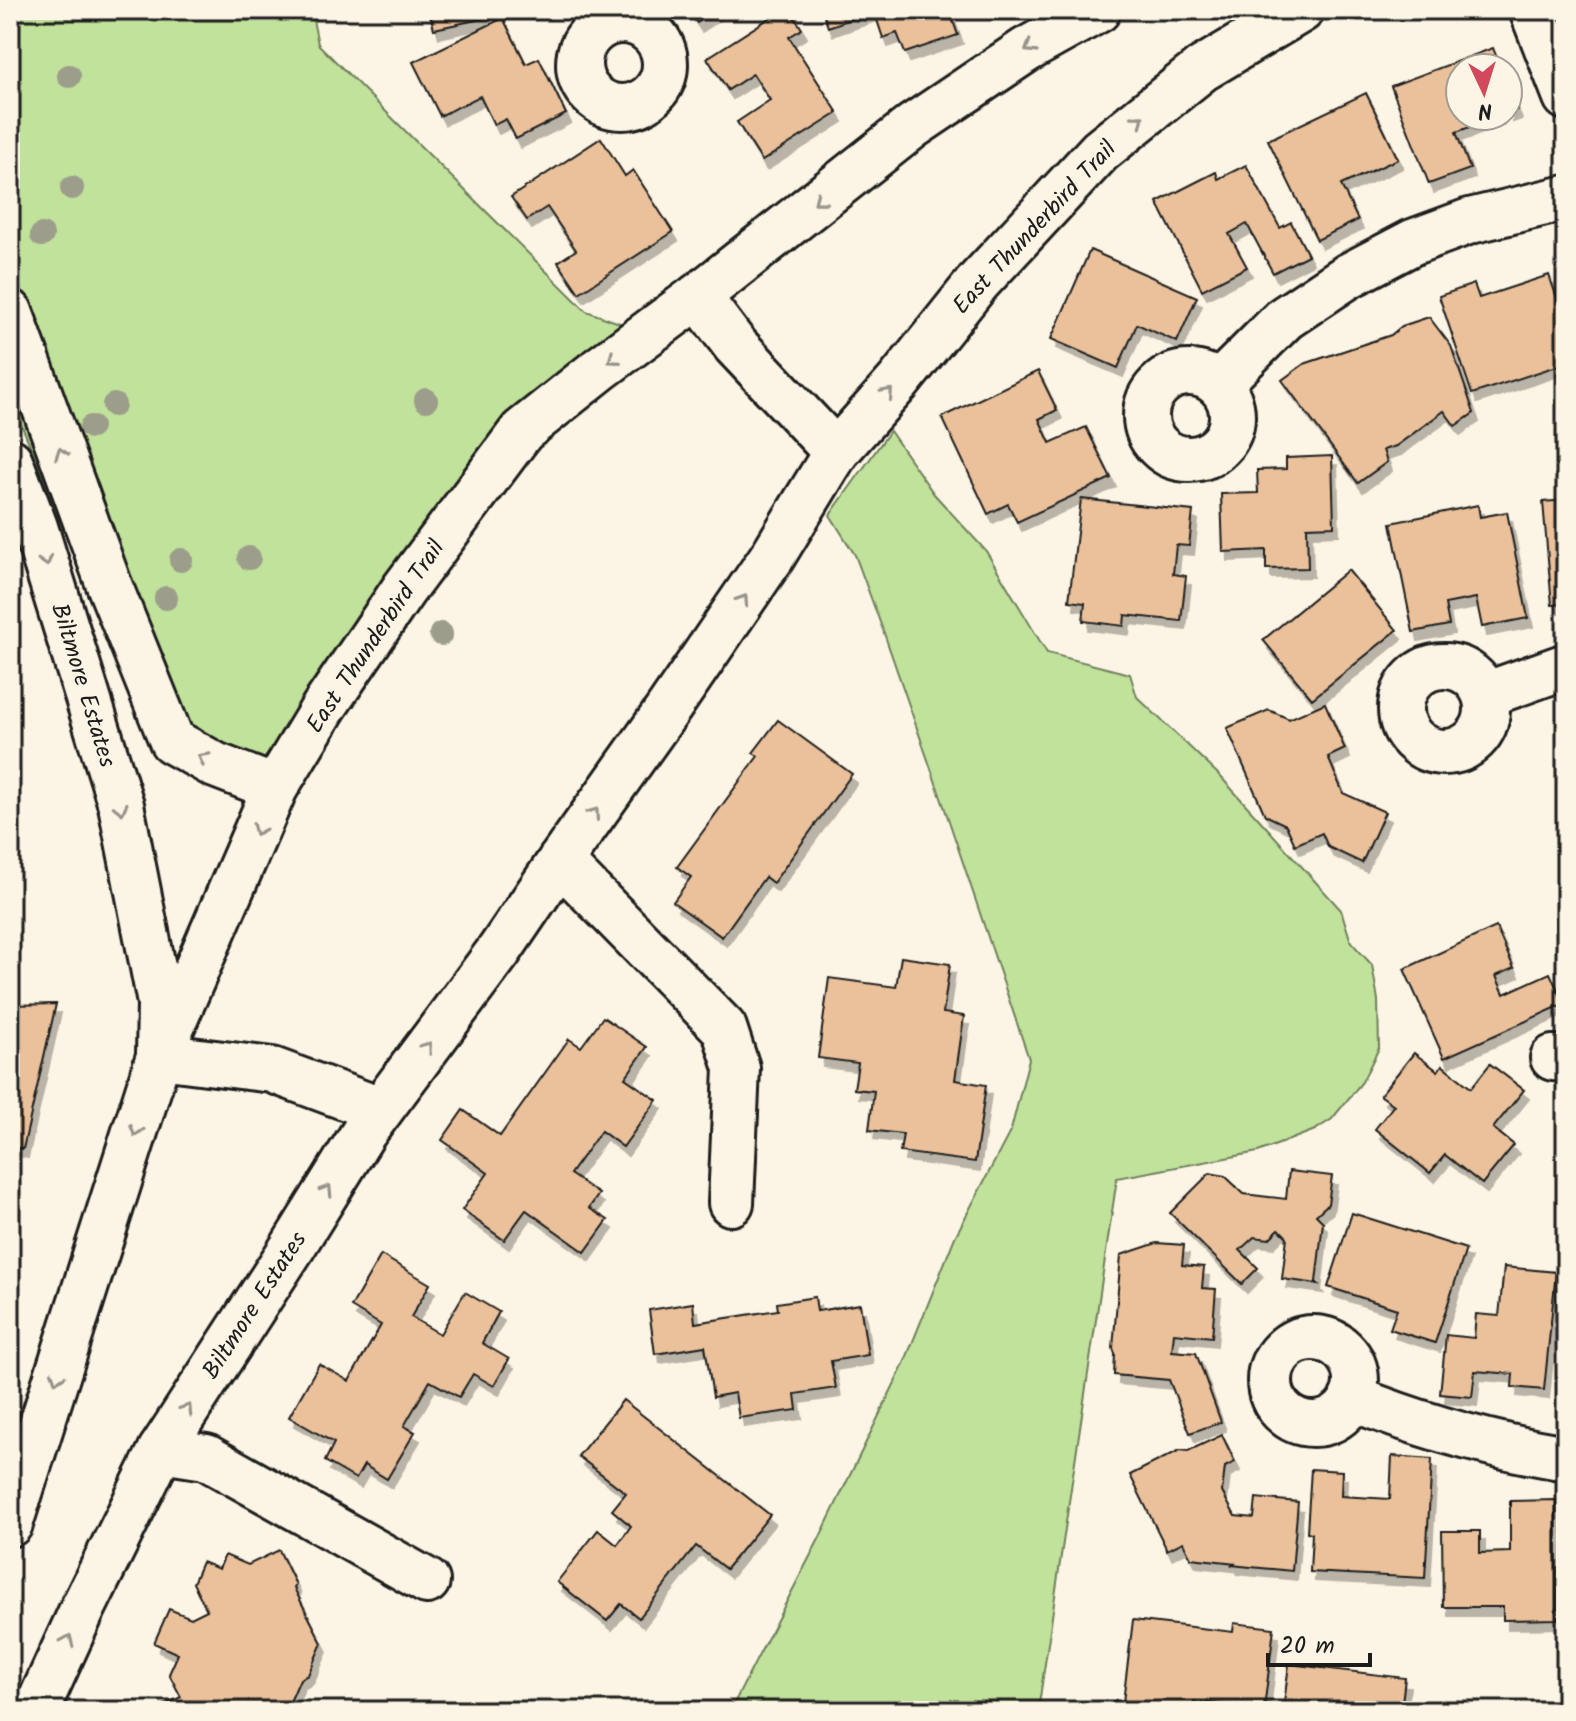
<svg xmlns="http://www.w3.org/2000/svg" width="1576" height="1721" font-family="Kalam,sans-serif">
<defs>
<filter id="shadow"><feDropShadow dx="5" dy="9" stdDeviation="0" flood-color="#0004"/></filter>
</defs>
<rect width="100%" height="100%" fill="#fcf5e5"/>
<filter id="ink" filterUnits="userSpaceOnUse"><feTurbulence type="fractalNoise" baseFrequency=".0125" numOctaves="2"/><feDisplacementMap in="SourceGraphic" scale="16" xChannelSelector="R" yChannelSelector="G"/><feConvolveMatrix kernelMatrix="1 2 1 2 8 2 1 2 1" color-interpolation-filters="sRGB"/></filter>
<g filter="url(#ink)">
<!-- green -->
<g fill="#c1e29b" stroke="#6e7f5c" stroke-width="2">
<polygon points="10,10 311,10 318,44 586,311 625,325 275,788 172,741 108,582 56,523 48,489 10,397"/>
<polygon points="890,431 934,494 986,551 1047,653 1130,674 1137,697 1219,775 1341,910 1351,942 1372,965 1378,1000 1379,1048 1362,1082 1332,1119 1315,1130 1258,1152 1117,1178 1038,1711 730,1711 819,1539 903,1366 955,1237 1011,1130 1029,1059 947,815 884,633 855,555 830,515"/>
</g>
<!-- building -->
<g fill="#eac19a" stroke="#1c1c1c" stroke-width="2" filter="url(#shadow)">
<polygon points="429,10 485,10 486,18 434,29"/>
<polygon points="688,10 717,10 697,23"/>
<polygon points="782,10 790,10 802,29 789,37 838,113 762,161 737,122 770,100 753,74 728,90 707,58"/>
<polygon points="822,10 949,10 958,35 905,53 897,33 883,38 874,11 828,27"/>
<polygon points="503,18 526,64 539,58 566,114 516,139 506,119 494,125 480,96 440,116 413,62"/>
<polygon points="1493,48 1501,68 1460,68 1460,116 1500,116 1456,132 1470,169 1429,184 1391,86"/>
<polygon points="1508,87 1517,110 1508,113"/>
<polygon points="1366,93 1398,159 1341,185 1358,220 1317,240 1268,140"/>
<polygon points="601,138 625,176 633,170 673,232 579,293 558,262 576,250 547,207 527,220 511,197"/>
<polygon points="1246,165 1280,228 1291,222 1308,255 1273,273 1247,224 1229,234 1247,267 1202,290 1157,202 1216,172 1218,179"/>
<polygon points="1090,250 1197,297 1177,342 1137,324 1118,368 1051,339"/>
<polygon points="1549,275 1566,324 1566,363 1472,394 1439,296 1474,284 1479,298"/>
<polygon points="1429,317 1451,346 1474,413 1455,426 1444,411 1396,446 1383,450 1387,462 1358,483 1282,380 1304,364 1391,335 1402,326"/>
<polygon points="1038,371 1057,410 1039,419 1050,443 1086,427 1111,478 1017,522 1008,504 988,514 942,417"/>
<polygon points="1332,456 1334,526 1307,527 1308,568 1266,569 1266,550 1223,552 1221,494 1258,493 1257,470 1286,469 1286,458"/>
<polygon points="1081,499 1193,511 1189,546 1176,545 1173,574 1186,576 1181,621 1125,615 1124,626 1083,621 1085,603 1069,601"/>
<polygon points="1566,500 1566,604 1552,605 1543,502"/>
<polygon points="1478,505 1480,517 1507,512 1528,618 1482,627 1476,598 1445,604 1449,625 1413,632 1391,523"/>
<polygon points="1348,570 1397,630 1312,699 1263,640"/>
<polygon points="1325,703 1345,749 1328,757 1343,793 1385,812 1362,863 1328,847 1322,833 1295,845 1286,825 1265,815 1227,728 1269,710 1289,719"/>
<polygon points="778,720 852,774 773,883 765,877 722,937 673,902 691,877 677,867 758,756 753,753"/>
<polygon points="1496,927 1514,968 1496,976 1504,994 1550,973 1564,1004 1444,1058 1404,969"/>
<polygon points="901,957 950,964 943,1013 964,1016 955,1080 986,1085 975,1162 900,1152 903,1134 869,1130 874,1091 854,1089 858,1063 818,1058 829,978 896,987"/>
<polygon points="56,1004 23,1149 10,1146 10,1005"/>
<polygon points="603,1017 647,1047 625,1078 657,1100 623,1147 601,1131 570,1174 599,1194 589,1208 608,1220 585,1252 526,1210 504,1240 462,1210 488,1173 442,1140 463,1110 500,1136 569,1039 581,1047"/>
<polygon points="1414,1053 1438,1071 1442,1065 1471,1088 1490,1064 1524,1090 1493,1128 1514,1145 1482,1184 1445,1155 1430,1173 1375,1129 1394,1105 1380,1095"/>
<polygon points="1289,1171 1332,1176 1328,1204 1316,1215 1323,1222 1316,1282 1318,1284 1282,1279 1287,1237 1279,1229 1269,1239 1254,1237 1240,1250 1258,1268 1242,1284 1170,1213 1210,1173 1225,1176 1244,1194 1286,1199"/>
<polygon points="1352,1213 1466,1249 1435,1343 1390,1329 1397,1309 1328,1287"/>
<polygon points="1157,1243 1184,1245 1182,1265 1204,1267 1202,1288 1216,1289 1212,1337 1174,1333 1172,1351 1196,1353 1221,1422 1190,1433 1169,1380 1114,1375 1115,1354 1113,1348 1121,1255"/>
<polygon points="381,1255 430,1284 411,1317 440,1334 465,1292 499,1312 482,1343 509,1359 494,1386 473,1374 459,1397 430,1381 404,1426 415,1432 387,1479 364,1465 356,1479 325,1461 334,1443 289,1417 319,1364 349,1381 381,1325 351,1307"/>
<polygon points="1504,1267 1556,1272 1544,1390 1512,1387 1513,1374 1475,1371 1472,1397 1440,1394 1446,1335 1474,1338 1476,1314 1499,1316"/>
<polygon points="815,1297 817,1311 860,1304 868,1355 831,1361 836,1388 795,1394 797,1410 739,1418 735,1393 713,1397 705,1346 655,1354 649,1310 693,1303 695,1323 778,1310 777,1303"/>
<polygon points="623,1400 770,1515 726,1569 696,1546 639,1618 621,1604 607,1621 557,1582 598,1530 617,1545 631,1526 612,1510 626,1493 578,1456"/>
<polygon points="1222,1435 1235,1462 1225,1467 1222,1492 1235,1516 1254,1518 1256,1498 1298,1502 1292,1571 1231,1565 1236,1563 1191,1558 1183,1542 1167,1550 1130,1475 1180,1450 1188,1451"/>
<polygon points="1392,1456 1432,1459 1425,1578 1310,1572 1312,1533 1307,1532 1311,1469 1342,1471 1341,1496 1390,1499"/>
<polygon points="1556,1500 1557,1619 1503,1620 1503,1607 1443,1607 1442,1531 1480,1531 1480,1553 1510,1552 1510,1501"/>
<polygon points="279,1550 296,1585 294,1588 322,1643 308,1675 300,1679 286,1711 158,1711 160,1707 181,1697 169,1674 178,1654 154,1643 169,1609 191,1618 207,1610 193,1583 202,1562 219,1569 225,1555 248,1565"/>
<polygon points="1133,1620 1233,1632 1234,1623 1274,1628 1264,1709 1194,1701 1193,1710 1123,1702"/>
<polygon points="1289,1664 1405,1678 1401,1711 1283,1711"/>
<polygon points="1116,1700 1122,1711 1094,1711"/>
<polygon points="1425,1703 1492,1711 1424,1711"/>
</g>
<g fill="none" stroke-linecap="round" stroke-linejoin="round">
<!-- minor casing -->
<g stroke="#1c1c1c" stroke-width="50">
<g id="minor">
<polyline points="1532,10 1566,97"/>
<circle cx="622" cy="64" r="43"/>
<polyline points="698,296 735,345 836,452"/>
<polyline points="10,312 108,582 172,741 215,765 275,788"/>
<circle cx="1189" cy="416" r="43"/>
<polyline points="1219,384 1285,318 1348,276 1413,242 1470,221 1566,198"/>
<polyline points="10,461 35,527 121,805 160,1003 159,1056 10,1524"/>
<circle cx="1444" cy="709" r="43"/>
<polyline points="1485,695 1566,666"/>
<polyline points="560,861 724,1028 737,1068 731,1203"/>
<polyline points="159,1056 275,788 324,707 404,589 522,431 601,368 698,296 913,126 1026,50 1098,10"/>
<polyline points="159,1056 272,1070 380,1110"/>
<polyline points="1553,1058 1566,1059"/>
<circle cx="1313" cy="1381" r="43"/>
<path d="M1352 1398C1421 1426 1493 1446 1566 1458"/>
<polyline points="161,1450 206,1457 427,1581"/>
<polyline points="36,1711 83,1608 161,1450 292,1248 364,1132 499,951 560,861 666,712 772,557 836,452 899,381 978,282 1100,151 1202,69 1301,10"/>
</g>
</g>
<!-- minor -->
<use href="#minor" stroke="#fcf5e5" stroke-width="44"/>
</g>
<!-- trees -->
<g fill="#9c9e8b">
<circle cx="69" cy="76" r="12"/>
<circle cx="72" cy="188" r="12"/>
<circle cx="42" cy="235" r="12"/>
<circle cx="426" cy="400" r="12"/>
<circle cx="114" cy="405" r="12"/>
<circle cx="91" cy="427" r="12"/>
<circle cx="249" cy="558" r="12"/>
<circle cx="181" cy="560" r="12"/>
<circle cx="166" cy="598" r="12"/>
<circle cx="441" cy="634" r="12"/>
</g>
<!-- one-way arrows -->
<defs><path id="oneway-chevron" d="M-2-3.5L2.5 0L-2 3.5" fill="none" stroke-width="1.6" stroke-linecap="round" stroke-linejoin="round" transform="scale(2)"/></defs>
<g stroke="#97938b">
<use href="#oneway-chevron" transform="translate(1030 48) rotate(149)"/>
<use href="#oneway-chevron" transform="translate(1139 120) rotate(-39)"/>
<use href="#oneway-chevron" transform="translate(819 200) rotate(142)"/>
<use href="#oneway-chevron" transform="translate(613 359) rotate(144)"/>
<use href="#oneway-chevron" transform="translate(888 393) rotate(-48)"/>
<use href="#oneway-chevron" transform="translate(61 453) rotate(-110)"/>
<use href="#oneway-chevron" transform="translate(46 561) rotate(73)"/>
<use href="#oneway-chevron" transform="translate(743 600) rotate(-56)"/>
<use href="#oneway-chevron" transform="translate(203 758) rotate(-151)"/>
<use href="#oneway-chevron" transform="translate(121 809) rotate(77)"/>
<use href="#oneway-chevron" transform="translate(594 813) rotate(-55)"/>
<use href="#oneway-chevron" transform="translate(258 830) rotate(113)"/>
<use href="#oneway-chevron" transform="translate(427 1047) rotate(-53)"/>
<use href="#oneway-chevron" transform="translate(136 1131) rotate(108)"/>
<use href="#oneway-chevron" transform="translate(327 1190) rotate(-58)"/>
<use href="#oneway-chevron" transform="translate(57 1378) rotate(108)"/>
<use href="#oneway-chevron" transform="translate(187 1409) rotate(-57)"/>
<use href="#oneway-chevron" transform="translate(68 1640) rotate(-66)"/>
</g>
</g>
<g text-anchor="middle" stroke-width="6" stroke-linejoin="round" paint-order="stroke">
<!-- street labels -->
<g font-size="24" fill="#1c1c1c" stroke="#fcf5e5">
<text transform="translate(1034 227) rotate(-47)" y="8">East Thunderbird Trail</text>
<text transform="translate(375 636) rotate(-56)" y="8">East Thunderbird Trail</text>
<text transform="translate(84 685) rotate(73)" y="8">Biltmore Estates</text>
<text transform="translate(254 1305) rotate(-57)" y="8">Biltmore Estates</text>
</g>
</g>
<!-- margin -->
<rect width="1576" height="1721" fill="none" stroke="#fcf5e5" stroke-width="40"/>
<rect x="20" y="20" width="1536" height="1681" fill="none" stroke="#1c1c1c" stroke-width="3" filter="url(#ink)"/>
<!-- north arrow -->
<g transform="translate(1484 92) rotate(176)"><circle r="38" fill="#fcf5e5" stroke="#a29e95" stroke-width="2"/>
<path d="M0-6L14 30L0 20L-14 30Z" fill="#d1495b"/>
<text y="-12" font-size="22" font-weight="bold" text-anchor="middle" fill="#1c1c1c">N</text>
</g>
<!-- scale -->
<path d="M1268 1653v12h102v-12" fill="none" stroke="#1c1c1c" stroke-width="4"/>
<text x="1280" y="1653" font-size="24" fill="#1c1c1c" stroke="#fcf5e5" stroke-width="6" paint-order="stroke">20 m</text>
</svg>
